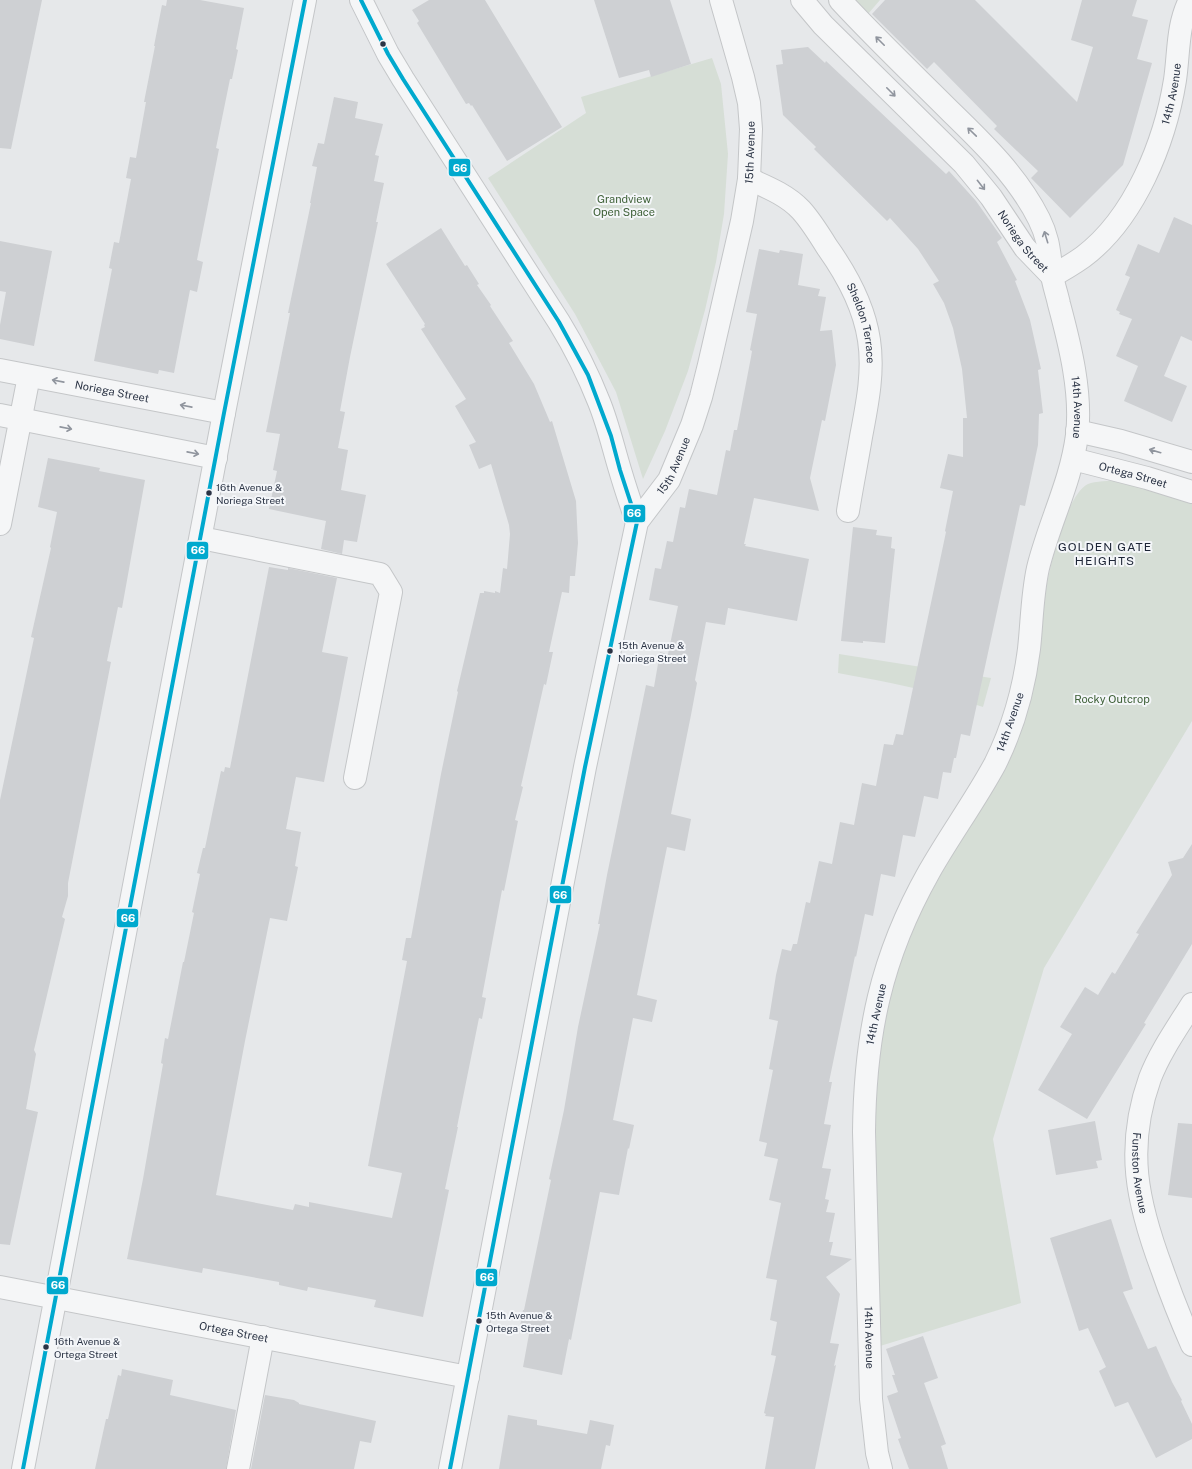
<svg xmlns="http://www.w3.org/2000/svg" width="1192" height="1469" font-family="'Public Sans',sans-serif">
<rect width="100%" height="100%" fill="#e6e8ea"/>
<!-- green -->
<g fill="#d6ded6">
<polygon points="855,0 880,0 868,14"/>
<polygon points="712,58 721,84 728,154 724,214 716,262 705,310 688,371 665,431 643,479 616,392 575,314 488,178 586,113 581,97"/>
<path d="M1118 480 1152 490 1192 503V721L1044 968 993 1139 1021 1303 880 1346 874 1140 875 1101 882 1037 888 1004 897 972 908 940 921 911 951 856 988 797 1044 600C1048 575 1065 495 1088 484 1095 481 1110 481 1118 480Z"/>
<path d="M839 654 991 678 983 707C936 691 887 682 838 673Z"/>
</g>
<!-- building -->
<g fill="#ced0d3">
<polygon points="0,0 42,0 11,149 0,148"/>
<polygon points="167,0 200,0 244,8 236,49 238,50 232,79 230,79 216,148 219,149 197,260 203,262 197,292 190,290 174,373 159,370 158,374 94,361 112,269 109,268 114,242 119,243 131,179 126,178 130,157 136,158 146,102 144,102 155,46 154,46 162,5 166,6"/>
<polygon points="429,0 485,0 562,127 507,161 472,105 471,106 469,103 466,104 417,23 419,21 412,10"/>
<polygon points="594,0 670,0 691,64 651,77 649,70 619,78"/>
<polygon points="885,0 975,0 1077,102 1093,47 1071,40 1082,0 1137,0 1132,16 1148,20 1137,59 1152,63 1123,165 1070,218 1031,178 1038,171 994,129 997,126 934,62 927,69 872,14"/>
<polygon points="808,47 825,63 826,61 946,174 949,171 976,201 1002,238 997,242 1017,280 1015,281 1030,320 1041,369 1038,370 1043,413 1039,414 1038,445 1025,506 1020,505 970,736 961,734 956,758 954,758 951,773 943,772 938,799 924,796 915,837 903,835 895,877 881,874 873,916 865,914 856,957 855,956 829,1082 832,1082 824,1124 831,1125 822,1168 831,1169 825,1199 829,1200 826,1212 835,1213 829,1242 833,1242 830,1255 852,1259 826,1277 840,1294 830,1343 839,1344 834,1366 836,1365 815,1469 765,1469 774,1417 765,1416 766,1414 764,1413 776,1356 771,1355 777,1322 770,1320 777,1280 766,1278 781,1203 769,1200 778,1159 764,1156 767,1143 759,1141 773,1070 769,1069 778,1021 769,1019 776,975 782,949 791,951 793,944 797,944 806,902 810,903 819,861 832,864 840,822 854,825 862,783 876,786 884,744 893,745 896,734 903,735 946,532 945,531 953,491 940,488 948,454 963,457 963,418 967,418 962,369 953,328 944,303 933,284 939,281 918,249 890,218 887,221 814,149 816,147 783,115 776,65 783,64 781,50"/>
<polygon points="334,97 358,102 355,118 383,124 375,155 379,156 374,181 384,183 376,222 378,222 350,357 340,411 345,412 338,448 348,450 341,490 366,495 357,542 344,540 342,554 321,549 326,521 269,509 277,471 273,470 280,434 266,432 290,313 288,313 311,203 310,203 317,167 312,166 318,143 324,144"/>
<polygon points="1174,217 1192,225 1192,341 1181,336 1164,376 1187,386 1172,422 1124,401 1138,366 1116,356 1132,319 1119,314 1120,312 1116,310 1130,277 1125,275 1138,244 1159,253"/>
<polygon points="441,228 465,266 467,265 479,284 477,285 491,305 490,306 513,341 509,343 534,384 550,422 552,421 576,501 578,543 575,576 570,576 569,593 562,592 549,652 553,652 546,685 544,684 521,786 523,787 515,820 518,821 504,891 502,890 482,997 486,998 482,1019 479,1018 457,1127 458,1127 445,1189 449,1190 423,1317 374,1307 376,1300 308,1287 307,1291 279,1285 279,1282 203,1268 202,1273 127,1259 143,1179 163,1064 161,1063 165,1038 168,1039 183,962 184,962 194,913 192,912 200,874 197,873 203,848 205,848 221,771 224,772 225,767 230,768 269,567 288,570 288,568 337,578 322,652 348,657 324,782 296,777 286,829 301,832 295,866 298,867 287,921 270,918 245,1041 216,1195 293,1210 295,1204 309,1207 309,1202 392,1218 402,1173 368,1166 407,961 402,960 406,938 411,938 441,774 458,692 457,691 480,593 484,593 484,591 495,593 495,591 500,593 503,568 507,569 510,534 509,525 491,464 479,469 469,445 476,442 455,406 466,399 421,329 425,327 424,325 425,324 386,264"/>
<polygon points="0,241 52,251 34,346 0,339 0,325 6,292 0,291"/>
<polygon points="759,249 779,253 780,250 803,254 798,285 820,289 818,296 826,297 820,331 832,330 836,365 825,421 822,420 810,478 819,511 754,498 744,544 746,544 745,546 809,559 797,621 728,608 725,625 706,622 695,680 697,683 691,715 671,814 691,819 685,851 667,847 637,995 657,1000 652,1022 633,1018 613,1120 634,1125 629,1149 628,1148 619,1195 600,1192 571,1340 569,1339 562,1375 523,1367 529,1334 519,1332 523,1310 524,1310 551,1180 549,1179 564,1110 578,1027 600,924 598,924 607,875 646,685 654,687 660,652 668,654 678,606 649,600 655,568 661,569 667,541 673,542 680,507 685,508 689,489 717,495 726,450 730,451 734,430 737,430 751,357 752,351 750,350 757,314 746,312"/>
<polygon points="48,458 100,468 99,471 145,480 122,608 118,607 107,661 111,662 68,883 68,896 62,917 65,919 34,1050 36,1054 26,1109 38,1112 10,1245 0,1244 0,800 34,638 31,637 51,548 50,547 57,512 38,507"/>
<polygon points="853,527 877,530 876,535 892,537 891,548 895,549 885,643 863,641 863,643 841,641"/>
<polygon points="1192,844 1192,944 1144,1023 1146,1024 1087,1119 1038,1090 1072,1034 1060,1027 1085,987 1098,995 1112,972 1115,974 1139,934 1136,933 1172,875 1168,862 1183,858"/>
<polygon points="1095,1121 1102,1160 1096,1161 1098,1168 1056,1175 1048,1130"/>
<polygon points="1178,1123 1192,1124 1192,1198 1168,1195"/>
<polygon points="1111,1219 1133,1289 1123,1292 1148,1349 1156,1346 1172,1382 1182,1400 1181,1401 1192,1424 1192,1439 1156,1458 1128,1402 1115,1407 1099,1371 1106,1367 1088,1328 1079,1331 1050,1238"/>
<polygon points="923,1336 938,1378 924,1383 946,1444 941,1446 948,1469 909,1469 898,1439 901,1438 887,1396 898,1392 892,1375 895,1375 886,1349"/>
<polygon points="122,1369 173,1380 170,1395 236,1410 226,1469 95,1469 106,1419 108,1419 118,1375 121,1376"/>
<polygon points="265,1395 294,1400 299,1403 299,1404 376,1421 371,1443 360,1441 354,1469 251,1469"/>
<polygon points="508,1415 537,1420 537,1425 587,1434 590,1420 614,1425 610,1446 606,1445 601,1469 499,1469"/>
</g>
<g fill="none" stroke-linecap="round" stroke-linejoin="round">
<!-- minor casing -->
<g stroke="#c4c6c8" stroke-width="24">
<g id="minor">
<path d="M361 0 388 54 403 79 559 322C575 348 588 374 599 402 608 424 613 447 620 470 625 487 631 505 637 522"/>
<path id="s1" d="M802 0 823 25 964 164 991 197 1025 248 1052 276"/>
<path id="s2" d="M840 0C876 39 914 75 951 112 984 144 1018 177 1039 219 1049 239 1049 252 1052 274 1053 284 1057 294 1059 304 1070 345 1082 393 1077 435 1071 482 1049 523 1038 568 1032 595 1032 622 1029 649 1024 689 1013 728 995 764 975 801 950 835 929 872 881 957 865 1034 864 1132L871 1399 877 1453 881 1469"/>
<path id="s3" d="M749 179C767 187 787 195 801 210 811 221 819 234 827 247 847 275 864 306 869 340 874 372 867 405 861 437 857 461 852 486 848 511"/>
<path id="s4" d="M1052 276C1063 270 1073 264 1083 257 1135 218 1165 142 1175 80 1179 53 1177 25 1190 0"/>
<path id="s5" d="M0 370 224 413"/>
<polyline points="0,415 216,458"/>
<polyline points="1077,431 1121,441 1192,462"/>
<path id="s6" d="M1073 459 1147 478 1192 492"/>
<polyline points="0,524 29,376"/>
<polyline points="201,538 380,574 391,592 355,778"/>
<path id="s7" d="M1192 1004C1177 1028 1160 1052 1150 1078 1125 1148 1137 1202 1162 1269 1171 1295 1181 1320 1192 1345"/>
<path id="s8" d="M0 1287 468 1377"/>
<polyline points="23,1469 224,413 305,0"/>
<polyline points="238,1469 263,1337"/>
<path id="s9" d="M450 1469 585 767 637 522 669 480 692 425 701 397 709 365 742 221 749 179 751 129 749 103 743 77 721 0"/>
</g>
</g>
<!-- minor -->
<use href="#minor" stroke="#f5f6f7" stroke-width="22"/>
<!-- bus-1 casing -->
<g stroke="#f4f6f9" stroke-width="7">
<g id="bus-1">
<polyline points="361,0 388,54 403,79 559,322 588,375 611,436 620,470 637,522 585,767 450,1469"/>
<polyline points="23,1469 224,413 305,0"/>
</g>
</g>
<!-- bus-1 -->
<use href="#bus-1" stroke="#00a9ce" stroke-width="4"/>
</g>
<!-- one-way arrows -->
<defs><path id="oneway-shaft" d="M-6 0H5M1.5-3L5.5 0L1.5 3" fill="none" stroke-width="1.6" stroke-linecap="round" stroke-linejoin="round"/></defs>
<g stroke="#90959e">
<use href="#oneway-shaft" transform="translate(880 41) rotate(-135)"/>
<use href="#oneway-shaft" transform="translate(891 92) rotate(45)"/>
<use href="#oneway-shaft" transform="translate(972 132) rotate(-136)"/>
<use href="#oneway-shaft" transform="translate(981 185) rotate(52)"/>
<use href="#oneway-shaft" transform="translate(1046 237) rotate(-107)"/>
<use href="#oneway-shaft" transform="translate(58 381) rotate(-169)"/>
<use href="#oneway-shaft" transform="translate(186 406) rotate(-169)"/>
<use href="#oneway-shaft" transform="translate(66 428) rotate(11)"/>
<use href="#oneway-shaft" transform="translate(1155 451) rotate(-164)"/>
<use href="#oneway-shaft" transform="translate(193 453) rotate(11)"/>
</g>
<!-- markers -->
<g fill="#2b3445" stroke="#f4f6f9" stroke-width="1.5">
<circle cx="383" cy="44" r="3.5"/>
<circle cx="209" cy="493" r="3.5"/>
<circle cx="610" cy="651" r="3.5"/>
<circle cx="479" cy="1321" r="3.5"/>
<circle cx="46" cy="1347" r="3.5"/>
</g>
<g text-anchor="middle" stroke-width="4" stroke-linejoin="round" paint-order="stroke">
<!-- bus labels -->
<g font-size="10" fill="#2b3445" stroke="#f4f6f9" text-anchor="start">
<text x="216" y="491">16th Avenue &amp;<tspan x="216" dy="13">Noriega Street</tspan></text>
<text x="618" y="649">15th Avenue &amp;<tspan x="618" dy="13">Noriega Street</tspan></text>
<text x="486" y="1319">15th Avenue &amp;<tspan x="486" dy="13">Ortega Street</tspan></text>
<text x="54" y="1345">16th Avenue &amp;<tspan x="54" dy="13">Ortega Street</tspan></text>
</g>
<!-- street labels -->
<g font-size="11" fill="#2b3445" stroke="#f4f6f9">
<text dy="4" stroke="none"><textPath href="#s4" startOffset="226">14th Avenue</textPath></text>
<text dy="4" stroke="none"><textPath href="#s9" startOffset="1357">15th Avenue</textPath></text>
<text dy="4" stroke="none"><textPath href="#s1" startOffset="328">Noriega Street</textPath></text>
<text dy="4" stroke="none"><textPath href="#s3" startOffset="191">Sheldon Terrace</textPath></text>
<text dy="4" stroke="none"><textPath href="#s5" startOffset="114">Noriega Street</textPath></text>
<text dy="4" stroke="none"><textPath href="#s2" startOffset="490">14th Avenue</textPath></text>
<text dy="4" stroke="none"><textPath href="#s9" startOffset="1033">15th Avenue</textPath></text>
<text dy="4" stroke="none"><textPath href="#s6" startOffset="62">Ortega Street</textPath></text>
<text transform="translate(1010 722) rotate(-71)" y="4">14th Avenue</text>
<text transform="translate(876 1014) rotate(-78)" y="4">14th Avenue</text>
<text dy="4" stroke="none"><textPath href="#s7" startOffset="182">Funston Avenue</textPath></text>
<text dy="4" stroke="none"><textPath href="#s8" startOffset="238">Ortega Street</textPath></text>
<text dy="4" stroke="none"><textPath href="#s2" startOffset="1462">14th Avenue</textPath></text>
</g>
<!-- park labels -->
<g font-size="11" fill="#3f6138" stroke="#f4f6f9">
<text x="624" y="203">Grandview<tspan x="624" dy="13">Open Space</tspan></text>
<text x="1112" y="703">Rocky Outcrop</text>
</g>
<!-- neighbourhood labels -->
<g font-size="12" letter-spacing="1" fill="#1d2536" stroke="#f4f6f9">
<text x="1105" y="551">GOLDEN GATE<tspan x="1105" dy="14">HEIGHTS</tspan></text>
</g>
</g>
<g stroke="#f4f6f9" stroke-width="1.5">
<rect x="448" y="158" width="23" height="19" rx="4" fill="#00a9ce"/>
<rect x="623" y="504" width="23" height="19" rx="4" fill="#00a9ce"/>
<rect x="186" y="541" width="23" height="19" rx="4" fill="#00a9ce"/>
<rect x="549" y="885" width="23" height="19" rx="4" fill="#00a9ce"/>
<rect x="116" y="908" width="23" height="20" rx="4" fill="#00a9ce"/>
<rect x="475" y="1268" width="23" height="19" rx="4" fill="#00a9ce"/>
<rect x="46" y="1276" width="23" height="19" rx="4" fill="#00a9ce"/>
</g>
<g font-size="11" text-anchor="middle" font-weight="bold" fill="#fff">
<text x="460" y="172">66</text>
<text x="634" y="517">66</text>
<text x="198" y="554">66</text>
<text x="560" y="899">66</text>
<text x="128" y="922">66</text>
<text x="487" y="1281">66</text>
<text x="58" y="1289">66</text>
</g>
</svg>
